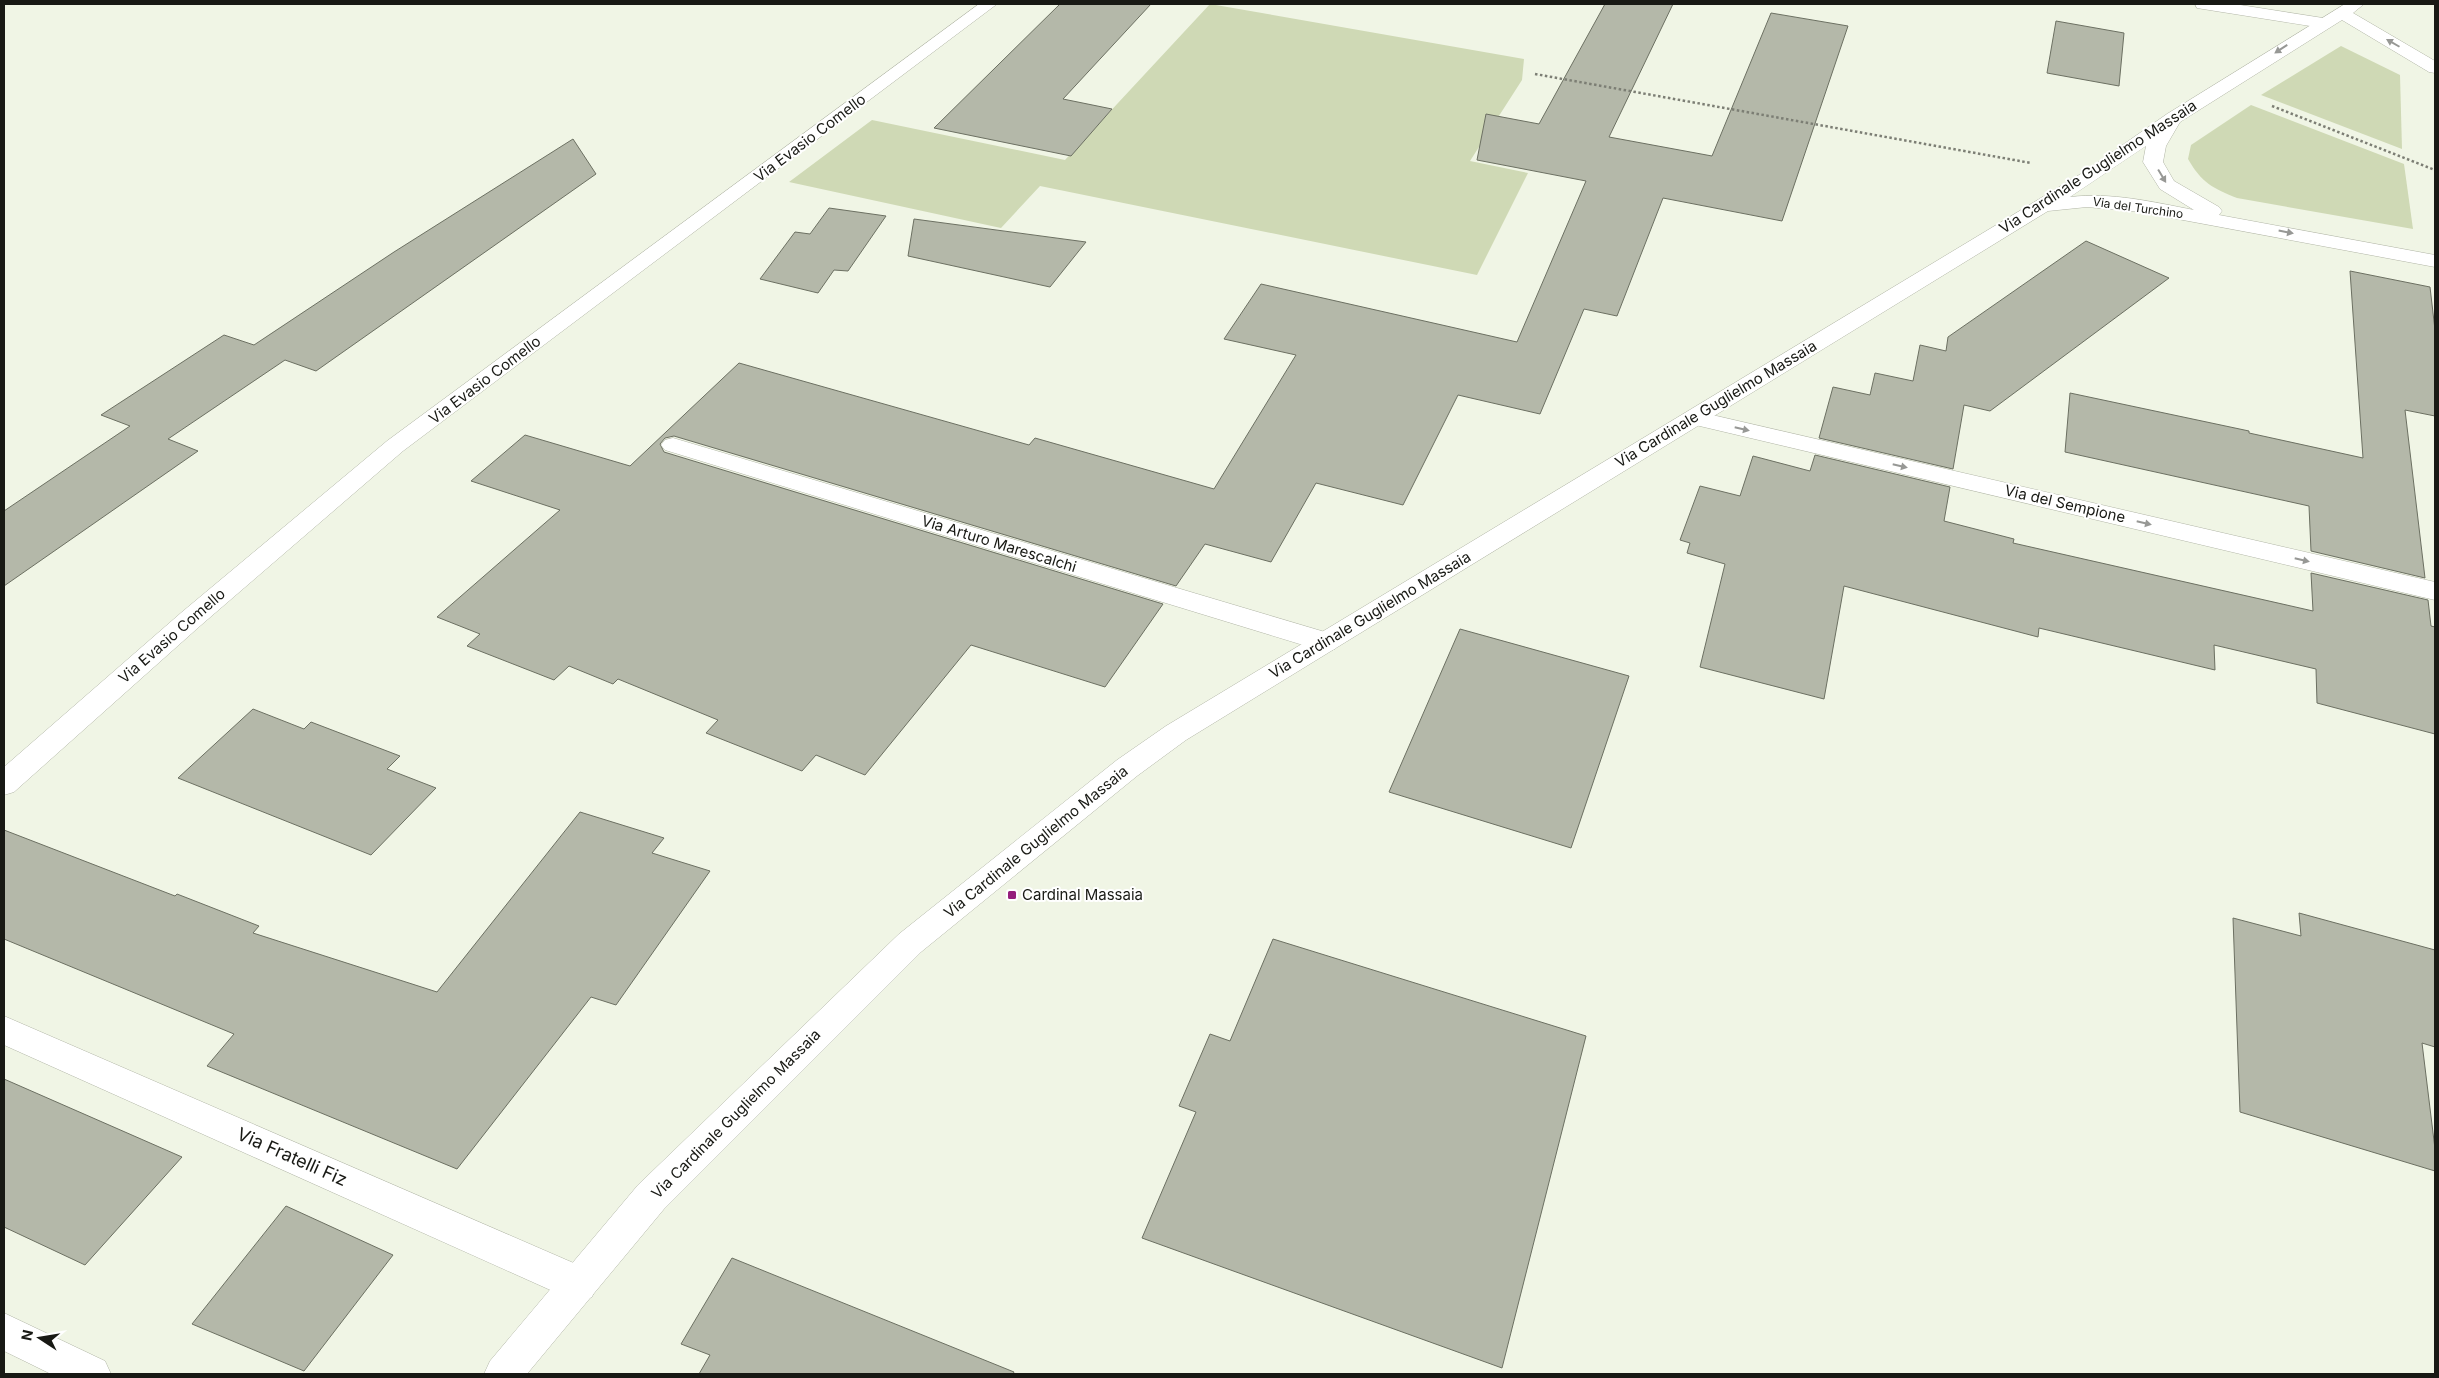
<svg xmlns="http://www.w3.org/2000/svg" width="2439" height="1378" font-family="Inter,sans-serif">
<rect width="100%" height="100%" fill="#f0f5e5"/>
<!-- green -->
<g fill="#cfd9b5">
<polygon points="1210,4 1524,59 1522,80 1470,161 1528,173 1477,275 1040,186 1001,228 789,182 872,120 1065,160"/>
<polygon points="2341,46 2400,75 2402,149 2261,95"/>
<path d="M2251 105 2404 164 2413 229 2237 198C2212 188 2202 183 2188 159L2191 145Z"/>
</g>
<!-- building -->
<g fill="#b4b8a9" stroke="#6c7062">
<polygon points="1060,4 1151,4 1063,99 1112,109 1071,156 934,128"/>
<polygon points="1605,4 1673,4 1609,137 1712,156 1771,13 1848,26 1782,221 1663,198 1617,316 1584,309 1540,414 1458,395 1403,505 1316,483 1271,562 1205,544 1176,586 674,436 665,438 660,444 664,452 1163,604 1105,687 971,645 865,775 816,755 802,771 706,733 718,720 618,679 613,684 569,666 554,680 467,646 480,634 437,617 560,510 471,481 525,435 630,466 739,363 1029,445 1035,438 1214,489 1296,355 1224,339 1261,284 1517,342 1586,181 1477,160 1486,114 1539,124"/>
<polygon points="2056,21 2124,33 2119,86 2047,73"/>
<polygon points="573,139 596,174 316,371 285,360 168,439 198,451 4,586 4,511 130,426 101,415 224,335 254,345 394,252"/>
<polygon points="829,208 886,216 848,271 834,270 818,293 760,279 795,232 810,234"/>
<polygon points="914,219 1086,242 1050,287 908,256"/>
<polygon points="2086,241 2169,278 1990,411 1964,405 1953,469 1819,438 1833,387 1870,395 1875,373 1913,381 1920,345 1946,351 1948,337"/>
<polygon points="2350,271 2430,287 2435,330 2435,416 2405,410 2425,578 2311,551 2309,506 2065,452 2070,393 2249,431 2249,433 2363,458"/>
<polygon points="1815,455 1950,487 1944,521 2014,539 2013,543 2313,611 2311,573 2428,600 2431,626 2435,627 2435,734 2317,703 2316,669 2214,645 2215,670 2039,628 2038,637 1844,586 1824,699 1700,667 1725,564 1687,553 1690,543 1680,540 1700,486 1740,496 1753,456 1810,471"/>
<polygon points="1460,629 1629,676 1571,848 1389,792"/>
<polygon points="253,709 304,729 311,722 400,756 387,769 436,788 371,855 178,778"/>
<polygon points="580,812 664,838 652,853 710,871 616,1005 591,997 457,1169 207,1066 234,1034 4,939 4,830 175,896 177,894 259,926 253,933 437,992"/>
<polygon points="2299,913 2435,950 2435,1047 2422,1043 2435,1149 2435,1171 2240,1112 2233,918 2301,936"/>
<polygon points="1273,939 1586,1036 1502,1368 1142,1238 1196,1112 1179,1106 1210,1034 1230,1041"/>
<polygon points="4,1079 182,1157 85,1265 4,1227"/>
<polygon points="286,1206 393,1255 304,1371 192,1324"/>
<polygon points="732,1258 1014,1372 1013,1374 699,1374 710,1355 681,1344"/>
</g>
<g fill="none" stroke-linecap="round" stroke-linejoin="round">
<!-- street casing -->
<g stroke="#b1b5a6" stroke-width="1">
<g id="street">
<polygon points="979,4 997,4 403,451 200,626 14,792 4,795 4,767 182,612 387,441"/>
<polygon points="2195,4 2234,4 2323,18 2329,19 2332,23 2329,27 2323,28 2203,9 2197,8"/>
<polygon points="1695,411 2435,582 2435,600 1687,423 1683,418 1687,413"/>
<polygon points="673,438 1335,635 1339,642 1335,649 1326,652 665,450 661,445 665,440"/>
<polygon points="4,1016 592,1271 597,1284 592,1297 579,1302 566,1297 4,1045"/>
<polygon points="4,1313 105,1361 111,1374 51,1374 4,1351"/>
</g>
</g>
<!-- secondary casing -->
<g stroke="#b1b5a6" stroke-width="1">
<path id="secondary" d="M2345 4H2364L2353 13 2435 61V73L2429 72 2342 20 2180 122 2166 146 2163 162 2174 181 2219 207 2222 211 2219 215 2435 255V267L2140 212 2087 207 2048 211 1186 740 1137 776 921 952 664 1209 527 1374H484L490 1361 638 1185 899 934 1117 760 1166 726 2084 172 2167 114ZM2146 146 2143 162 2160 189 2194 210C2153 202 2111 192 2070 197Z"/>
</g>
<!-- path -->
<g stroke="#7c7e74" stroke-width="2.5" stroke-dasharray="2.5 2.5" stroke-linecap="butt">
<polyline points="1535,74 2031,163"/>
<polyline points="2272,106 2435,170"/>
</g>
<!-- street -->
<use href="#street" fill="#fff" fill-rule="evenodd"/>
<!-- secondary -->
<use href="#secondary" fill="#fff" fill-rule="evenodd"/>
</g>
<!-- one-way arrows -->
<defs><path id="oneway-solid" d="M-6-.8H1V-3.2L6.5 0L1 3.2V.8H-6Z" transform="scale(1.25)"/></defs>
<g fill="#979895">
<use href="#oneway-solid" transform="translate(2393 43) rotate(-150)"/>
<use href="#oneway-solid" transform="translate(2281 49) rotate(147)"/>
<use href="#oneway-solid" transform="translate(2162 176) rotate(59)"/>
<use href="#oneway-solid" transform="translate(2286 232) rotate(11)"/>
<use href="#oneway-solid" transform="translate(1742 429) rotate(13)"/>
<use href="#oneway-solid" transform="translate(1900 466) rotate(13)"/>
<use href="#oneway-solid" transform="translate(2144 523) rotate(13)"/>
<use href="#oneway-solid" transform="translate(2302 560) rotate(13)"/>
</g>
<!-- markers -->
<rect fill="#951e7b" stroke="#fff" stroke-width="2" x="1007" y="890" width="10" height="10" rx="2.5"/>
<g text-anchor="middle" stroke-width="4" stroke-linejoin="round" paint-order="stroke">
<!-- far-street labels -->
<g font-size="12" fill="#181914" stroke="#fff">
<text transform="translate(2138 208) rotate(8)" y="4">Via del Turchino</text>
</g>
<!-- street labels -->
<g font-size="15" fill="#181914" stroke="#fff">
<text transform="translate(810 138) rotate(-37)" y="5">Via Evasio Comello</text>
<text transform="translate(2098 167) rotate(-33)" y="5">Via Cardinale Guglielmo Massaia</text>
<text transform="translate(485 380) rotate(-37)" y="5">Via Evasio Comello</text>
<text transform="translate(1716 404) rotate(-31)" y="5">Via Cardinale Guglielmo Massaia</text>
<text transform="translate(2065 504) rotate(13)" y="5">Via del Sempione</text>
<text transform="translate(999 544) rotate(17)" y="5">Via Arturo Marescalchi</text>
<text transform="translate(1370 615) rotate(-31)" y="5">Via Cardinale Guglielmo Massaia</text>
<text transform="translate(172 636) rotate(-41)" y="5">Via Evasio Comello</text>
<text transform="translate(1036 842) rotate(-39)" y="5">Via Cardinale Guglielmo Massaia</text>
<text transform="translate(736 1114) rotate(-45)" y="5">Via Cardinale Guglielmo Massaia</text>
</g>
<!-- poi labels -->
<g font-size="15" fill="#181914" stroke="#fff" text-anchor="start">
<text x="1022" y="900">Cardinal Massaia</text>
</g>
<!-- near-street labels -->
<g font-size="18" fill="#181914" stroke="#fff">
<text transform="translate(292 1157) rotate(24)" y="6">Via Fratelli Fiz</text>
</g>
</g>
<!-- border -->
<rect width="2439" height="1378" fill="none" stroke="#181914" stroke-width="10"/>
<!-- north arrow -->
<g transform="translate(40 1338) rotate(282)" stroke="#ffffff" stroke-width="4" paint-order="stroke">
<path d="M0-4L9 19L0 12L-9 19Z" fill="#181914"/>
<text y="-8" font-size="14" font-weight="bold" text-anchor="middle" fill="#181914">N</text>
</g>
</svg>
